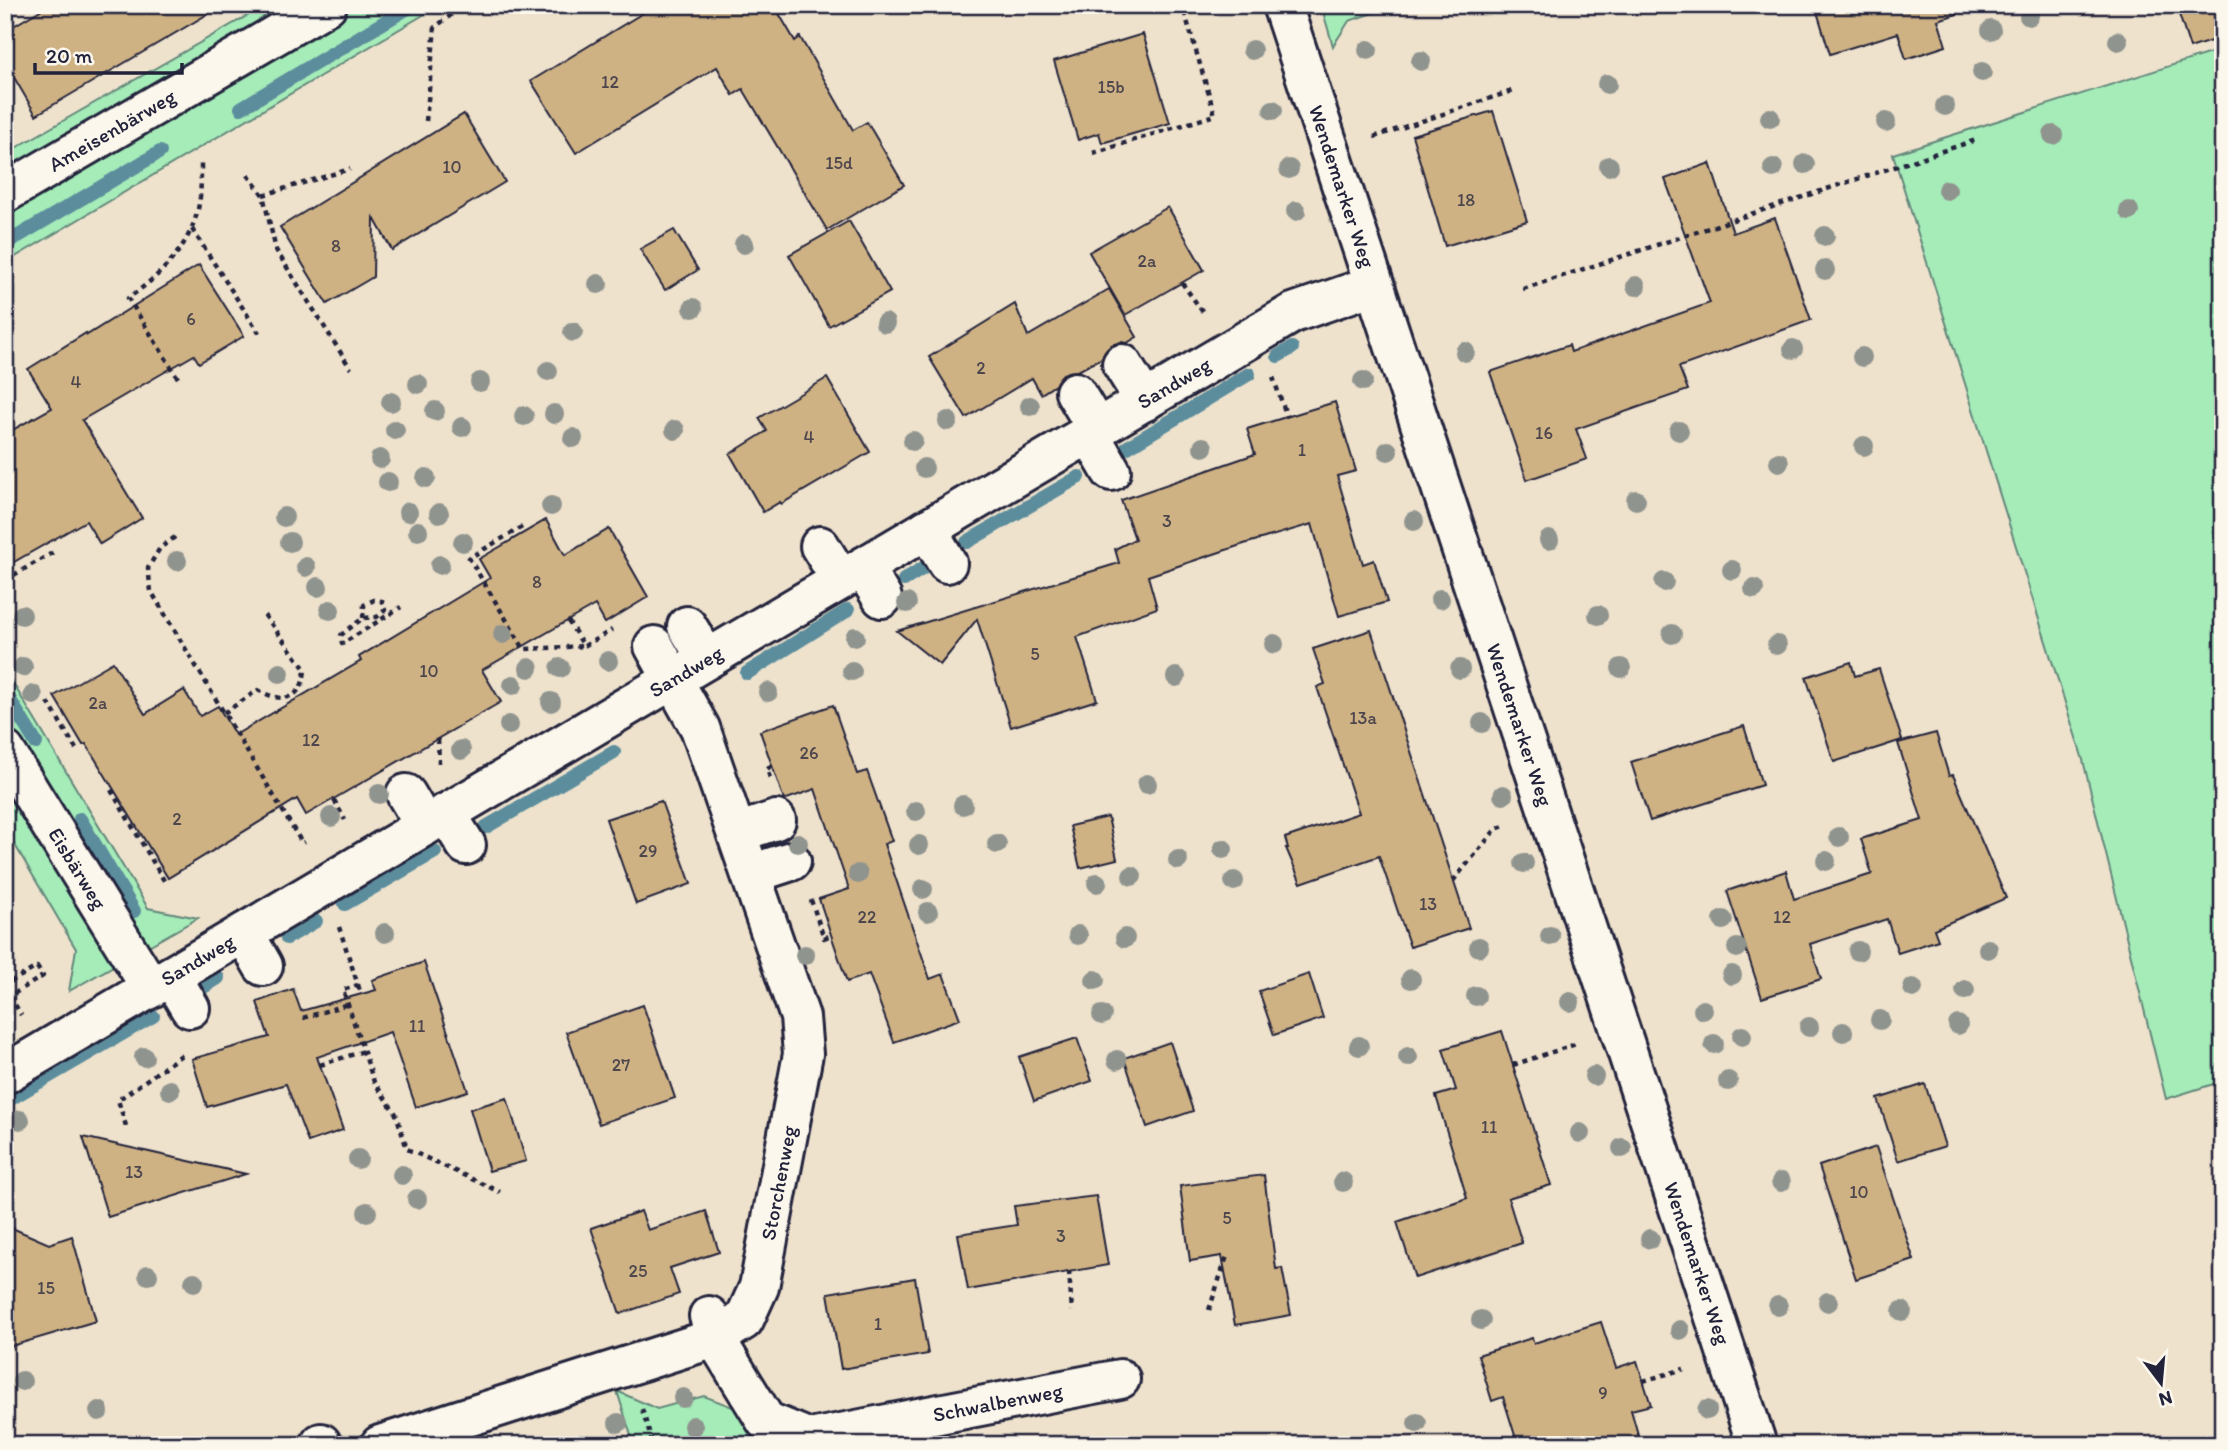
<svg xmlns="http://www.w3.org/2000/svg" width="2228" height="1450" font-family="Itim,sans-serif">
<rect width="100%" height="100%" fill="#eee2cd"/>
<filter id="ink" filterUnits="userSpaceOnUse"><feTurbulence type="fractalNoise" baseFrequency=".0143" numOctaves="2"/><feDisplacementMap in="SourceGraphic" scale="14" xChannelSelector="R" yChannelSelector="G"/><feConvolveMatrix kernelMatrix="1 2 1 2 8 2 1 2 1" color-interpolation-filters="sRGB"/></filter>
<g filter="url(#ink)">
<!-- green -->
<g fill="#a5ecb9" stroke="#64877a" stroke-width="2">
<polygon points="266,5 440,5 5,263 5,154"/>
<polygon points="1321,5 1396,5 1349,21 1333,46"/>
<polygon points="2223,49 2223,1081 2166,1099 2083,760 1893,154"/>
<polygon points="5,670 148,908 198,918 69,991 76,949 5,828"/>
<polygon points="617,1391 657,1409 704,1396 738,1409 753,1436 771,1445 634,1445"/>
</g>
<g fill="none" stroke-linecap="round" stroke-linejoin="round">
<!-- stream -->
<g stroke="#5c8d9c" stroke-width="14">
<polyline points="241,108 413,5"/>
<polyline points="5,244 160,152"/>
<polyline points="1278,356 1292,348"/>
<polyline points="1126,448 1249,374"/>
<polyline points="967,542 1079,477"/>
<polyline points="904,580 925,567"/>
<polyline points="747,673 848,610"/>
<polyline points="5,692 36,743"/>
<polyline points="80,819 134,911"/>
<polyline points="486,827 614,752"/>
<polyline points="345,904 435,852"/>
<polyline points="287,938 316,921"/>
<polyline points="202,988 218,978"/>
<polyline points="5,1102 153,1016"/>
</g>
</g>
<!-- building -->
<g fill="#cfb284" stroke="#22223b" stroke-width="2">
<polygon points="49,5 223,5 36,115 5,62 5,31"/>
<polygon points="656,5 774,5 795,41 800,37 853,130 867,122 904,185 827,230 743,89 733,95 717,67 576,153 531,81"/>
<polygon points="1815,5 1956,5 1957,14 1938,20 1946,46 1906,59 1898,33 1830,54"/>
<polygon points="2176,5 2223,5 2223,37 2190,48"/>
<polygon points="1143,34 1170,123 1102,143 1099,133 1078,140 1054,61"/>
<polygon points="1493,111 1527,221 1445,246 1412,135"/>
<polygon points="464,114 505,182 392,250 374,218 373,277 327,304 280,227"/>
<polygon points="1710,163 1733,233 1775,218 1811,320 1679,367 1688,390 1576,429 1587,459 1527,480 1490,372 1569,345 1571,352 1710,303 1665,179"/>
<polygon points="1168,207 1204,270 1125,315 1089,252"/>
<polygon points="849,221 890,292 829,326 789,255"/>
<polygon points="674,230 698,270 665,290 640,249"/>
<polygon points="199,265 244,336 199,363 194,355 82,420 142,518 100,544 86,521 5,567 5,434 52,408 28,369 86,333 87,335"/>
<polygon points="1109,289 1137,337 1127,343 1121,342 1111,345 1102,358 1078,371 1063,374 1055,385 1041,394 1032,378 966,418 929,357 1015,304 1028,336"/>
<polygon points="827,378 870,452 781,504 780,502 763,512 730,454 767,431 759,418"/>
<polygon points="1335,402 1356,471 1337,476 1363,564 1374,560 1387,602 1339,616 1312,524 1244,544 1148,576 1157,608 1077,637 1097,700 1011,727 977,619 940,665 897,631 1119,563 1115,549 1135,539 1121,500 1255,454 1247,429"/>
<polygon points="546,520 565,555 609,529 648,597 605,623 595,605 482,670 501,702 306,815 297,799 168,878 86,744 83,745 54,696 113,662 145,714 184,690 200,716 218,706 235,735 361,661 359,657 490,578 479,559"/>
<polygon points="1371,630 1469,928 1410,947 1379,856 1301,883 1286,848 1288,848 1285,838 1359,813 1317,687 1325,684 1313,649"/>
<polygon points="1851,662 1855,676 1879,669 1902,740 1834,762 1806,677"/>
<polygon points="833,705 857,774 867,771 892,841 884,844 930,979 943,974 960,1019 894,1042 869,974 847,982 819,899 849,889 815,789 784,800 760,731"/>
<polygon points="1744,726 1762,785 1650,821 1631,762"/>
<polygon points="1936,733 1949,776 1953,775 2006,898 1934,929 1938,940 1898,953 1887,919 1810,944 1821,979 1762,998 1727,891 1786,871 1794,899 1872,874 1861,839 1922,820 1898,743"/>
<polygon points="661,801 691,884 636,904 606,819"/>
<polygon points="1108,817 1117,859 1080,868 1070,826"/>
<polygon points="424,962 468,1091 416,1107 390,1032 317,1057 343,1130 308,1142 286,1084 207,1107 192,1059 269,1037 257,1002 293,989 301,1011 376,990 372,980"/>
<polygon points="1309,974 1323,1018 1274,1035 1259,991"/>
<polygon points="643,1005 675,1098 599,1124 566,1032"/>
<polygon points="1502,1031 1551,1185 1508,1198 1522,1243 1415,1278 1397,1222 1467,1198 1436,1096 1456,1090 1443,1049"/>
<polygon points="1077,1038 1092,1081 1034,1101 1019,1057"/>
<polygon points="1170,1042 1193,1111 1147,1127 1124,1058"/>
<polygon points="1925,1084 1945,1146 1898,1161 1878,1099"/>
<polygon points="507,1098 526,1161 489,1171 470,1109"/>
<polygon points="83,1137 246,1174 108,1217"/>
<polygon points="1876,1147 1914,1260 1856,1279 1819,1166"/>
<polygon points="1264,1175 1276,1269 1282,1268 1291,1315 1235,1325 1222,1256 1190,1261 1180,1186"/>
<polygon points="1096,1196 1108,1265 968,1290 958,1234 1017,1225 1014,1206"/>
<polygon points="641,1211 648,1230 706,1211 719,1252 670,1268 679,1294 620,1314 591,1228"/>
<polygon points="5,1225 49,1244 72,1236 96,1321 5,1348"/>
<polygon points="915,1278 928,1354 841,1369 828,1293"/>
<polygon points="1601,1322 1616,1368 1637,1361 1651,1405 1631,1410 1641,1445 1518,1445 1503,1397 1492,1401 1478,1355 1532,1338 1534,1343"/>
</g>
<g fill="none" stroke-linecap="round" stroke-linejoin="round">
<!-- minor casing -->
<g stroke="#22223b" stroke-width="44">
<g id="minor">
<path id="s1" d="M1282 5 1757 1445"/>
<path id="s2" d="M5 193 327 5"/>
<polyline points="1122,364 1145,401"/>
<polyline points="1075,392 1097,429"/>
<polyline points="1089,433 1111,471"/>
<polyline points="927,529 947,563"/>
<polyline points="820,546 841,580"/>
<polyline points="863,567 882,598"/>
<polyline points="687,626 707,659"/>
<path id="s3" d="M5 751 151 988"/>
<polyline points="406,794 425,826"/>
<polyline points="446,813 466,845"/>
<polyline points="737,833 776,820"/>
<polyline points="751,874 791,861"/>
<polyline points="244,933 263,966"/>
<polyline points="171,976 190,1008"/>
<path id="s4" d="M5 1074 1293 313 1374 285"/>
<path id="s5" d="M709 1316 715 1338 766 1421 810 1439 1120 1379"/>
<polyline points="321,1443 321,1445"/>
<path id="s6" d="M380 1445 715 1338 744 1320 759 1287 803 1054 800 1017 700 728 654 646"/>
</g>
</g>
<!-- path -->
<g stroke="#22223b" stroke-width="4.5" stroke-dasharray="5 5" stroke-linecap="butt">
<polyline points="426,121 435,27 454,13"/>
<polyline points="1374,137 1515,90"/>
<polyline points="1093,153 1215,115 1183,7"/>
<polyline points="248,175 263,195 276,250 351,369"/>
<polyline points="263,195 350,169"/>
<polyline points="192,229 259,333"/>
<polyline points="1182,283 1205,315"/>
<polyline points="1523,289 1979,139"/>
<polyline points="1273,377 1287,417"/>
<path d="M178 378 128 298C163 274 195 242 200 197 201 186 201 175 201 164"/>
<polyline points="522,527 469,558 524,649 584,646"/>
<polyline points="175,537 160,548 148,568 151,591 302,843 304,842"/>
<polyline points="5,580 54,552"/>
<polyline points="363,618 364,605 374,600 382,601 385,610 377,617 363,618 341,635 342,644 401,607"/>
<polyline points="568,621 584,646 612,630"/>
<polyline points="48,702 76,749"/>
<path d="M224 713 258 690C283 704 303 700 305 669L263 613"/>
<polyline points="438,739 439,763"/>
<polyline points="770,778 767,769 772,765"/>
<polyline points="111,790 166,884"/>
<polyline points="334,800 345,820"/>
<polyline points="1453,881 1496,829 1504,826"/>
<polyline points="811,900 824,938 831,935"/>
<polyline points="339,927 358,985 343,990 374,1082 396,1114 407,1149 500,1192"/>
<polyline points="5,974 10,982 37,967 43,976 10,996 21,1015"/>
<polyline points="358,985 361,994"/>
<polyline points="303,1018 348,1004"/>
<polyline points="320,1065 364,1051"/>
<polyline points="1513,1065 1579,1043"/>
<polyline points="126,1126 118,1100 183,1054"/>
<polyline points="1069,1271 1072,1311"/>
<polyline points="1209,1310 1227,1256"/>
<polyline points="1643,1381 1684,1369"/>
<polyline points="642,1409 653,1445"/>
</g>
<!-- minor -->
<use href="#minor" stroke="#fbf7ec" stroke-width="38"/>
</g>
<!-- trees -->
<g fill="#90948e">
<circle cx="2029" cy="16" r="10"/>
<circle cx="1991" cy="30" r="10"/>
<circle cx="2118" cy="41" r="10"/>
<circle cx="1252" cy="50" r="10"/>
<circle cx="1368" cy="50" r="10"/>
<circle cx="1421" cy="61" r="10"/>
<circle cx="1982" cy="72" r="10"/>
<circle cx="1607" cy="84" r="10"/>
<circle cx="1945" cy="106" r="10"/>
<circle cx="1273" cy="110" r="10"/>
<circle cx="1770" cy="118" r="10"/>
<circle cx="1886" cy="122" r="10"/>
<circle cx="2053" cy="135" r="10"/>
<circle cx="1805" cy="164" r="10"/>
<circle cx="1609" cy="166" r="10"/>
<circle cx="1773" cy="168" r="10"/>
<circle cx="1289" cy="169" r="10"/>
<circle cx="1947" cy="190" r="10"/>
<circle cx="1296" cy="211" r="10"/>
<circle cx="2129" cy="211" r="10"/>
<circle cx="1825" cy="236" r="10"/>
<circle cx="744" cy="244" r="10"/>
<circle cx="1825" cy="270" r="10"/>
<circle cx="598" cy="284" r="10"/>
<circle cx="1636" cy="286" r="10"/>
<circle cx="693" cy="308" r="10"/>
<circle cx="885" cy="323" r="10"/>
<circle cx="573" cy="332" r="10"/>
<circle cx="1793" cy="349" r="10"/>
<circle cx="1465" cy="352" r="10"/>
<circle cx="1862" cy="357" r="10"/>
<circle cx="548" cy="371" r="10"/>
<circle cx="1363" cy="381" r="10"/>
<circle cx="480" cy="382" r="10"/>
<circle cx="418" cy="384" r="10"/>
<circle cx="391" cy="402" r="10"/>
<circle cx="1030" cy="406" r="10"/>
<circle cx="435" cy="411" r="10"/>
<circle cx="554" cy="414" r="10"/>
<circle cx="524" cy="416" r="10"/>
<circle cx="948" cy="421" r="10"/>
<circle cx="462" cy="427" r="10"/>
<circle cx="395" cy="430" r="10"/>
<circle cx="675" cy="430" r="10"/>
<circle cx="1679" cy="431" r="10"/>
<circle cx="573" cy="438" r="10"/>
<circle cx="913" cy="441" r="10"/>
<circle cx="1864" cy="446" r="10"/>
<circle cx="1203" cy="447" r="10"/>
<circle cx="1388" cy="451" r="10"/>
<circle cx="380" cy="459" r="10"/>
<circle cx="1779" cy="462" r="10"/>
<circle cx="924" cy="468" r="10"/>
<circle cx="426" cy="478" r="10"/>
<circle cx="388" cy="482" r="10"/>
<circle cx="1636" cy="500" r="10"/>
<circle cx="551" cy="506" r="10"/>
<circle cx="408" cy="512" r="10"/>
<circle cx="439" cy="513" r="10"/>
<circle cx="284" cy="517" r="10"/>
<circle cx="1414" cy="521" r="10"/>
<circle cx="418" cy="531" r="10"/>
<circle cx="1549" cy="540" r="10"/>
<circle cx="290" cy="542" r="10"/>
<circle cx="463" cy="542" r="10"/>
<circle cx="177" cy="561" r="10"/>
<circle cx="440" cy="565" r="10"/>
<circle cx="306" cy="567" r="10"/>
<circle cx="1732" cy="570" r="10"/>
<circle cx="1664" cy="582" r="10"/>
<circle cx="318" cy="587" r="10"/>
<circle cx="1754" cy="589" r="10"/>
<circle cx="1440" cy="599" r="10"/>
<circle cx="907" cy="603" r="10"/>
<circle cx="330" cy="610" r="10"/>
<circle cx="22" cy="615" r="10"/>
<circle cx="1598" cy="615" r="10"/>
<circle cx="503" cy="634" r="10"/>
<circle cx="1672" cy="634" r="10"/>
<circle cx="855" cy="637" r="10"/>
<circle cx="1274" cy="644" r="10"/>
<circle cx="1777" cy="645" r="10"/>
<circle cx="608" cy="661" r="10"/>
<circle cx="23" cy="667" r="10"/>
<circle cx="529" cy="668" r="10"/>
<circle cx="560" cy="668" r="10"/>
<circle cx="1621" cy="668" r="10"/>
<circle cx="1460" cy="669" r="10"/>
<circle cx="852" cy="671" r="10"/>
<circle cx="280" cy="673" r="10"/>
<circle cx="1176" cy="677" r="10"/>
<circle cx="513" cy="685" r="10"/>
<circle cx="768" cy="692" r="10"/>
<circle cx="33" cy="695" r="10"/>
<circle cx="551" cy="702" r="10"/>
<circle cx="1482" cy="723" r="10"/>
<circle cx="509" cy="725" r="10"/>
<circle cx="461" cy="750" r="10"/>
<circle cx="1147" cy="784" r="10"/>
<circle cx="379" cy="794" r="10"/>
<circle cx="1503" cy="795" r="10"/>
<circle cx="963" cy="805" r="10"/>
<circle cx="916" cy="811" r="10"/>
<circle cx="331" cy="817" r="10"/>
<circle cx="1839" cy="837" r="10"/>
<circle cx="798" cy="843" r="10"/>
<circle cx="997" cy="844" r="10"/>
<circle cx="919" cy="845" r="10"/>
<circle cx="1223" cy="849" r="10"/>
<circle cx="1178" cy="860" r="10"/>
<circle cx="1826" cy="861" r="10"/>
<circle cx="1524" cy="863" r="10"/>
<circle cx="858" cy="874" r="10"/>
<circle cx="1132" cy="876" r="10"/>
<circle cx="1234" cy="881" r="10"/>
<circle cx="1097" cy="883" r="10"/>
<circle cx="923" cy="889" r="10"/>
<circle cx="928" cy="912" r="10"/>
<circle cx="1723" cy="920" r="10"/>
<circle cx="385" cy="933" r="10"/>
<circle cx="1078" cy="935" r="10"/>
<circle cx="1550" cy="936" r="10"/>
<circle cx="1125" cy="938" r="10"/>
<circle cx="1479" cy="947" r="10"/>
<circle cx="1737" cy="948" r="10"/>
<circle cx="1988" cy="949" r="10"/>
<circle cx="1858" cy="951" r="10"/>
<circle cx="805" cy="955" r="10"/>
<circle cx="1732" cy="975" r="10"/>
<circle cx="1411" cy="979" r="10"/>
<circle cx="1095" cy="980" r="10"/>
<circle cx="1913" cy="988" r="10"/>
<circle cx="1965" cy="990" r="10"/>
<circle cx="1476" cy="996" r="10"/>
<circle cx="1570" cy="1002" r="10"/>
<circle cx="1703" cy="1010" r="10"/>
<circle cx="1102" cy="1015" r="10"/>
<circle cx="1880" cy="1020" r="10"/>
<circle cx="1958" cy="1025" r="10"/>
<circle cx="1809" cy="1027" r="10"/>
<circle cx="1843" cy="1032" r="10"/>
<circle cx="1742" cy="1036" r="10"/>
<circle cx="1714" cy="1044" r="10"/>
<circle cx="1359" cy="1046" r="10"/>
<circle cx="144" cy="1057" r="10"/>
<circle cx="1408" cy="1057" r="10"/>
<circle cx="1117" cy="1060" r="10"/>
<circle cx="1594" cy="1076" r="10"/>
<circle cx="1728" cy="1081" r="10"/>
<circle cx="170" cy="1090" r="10"/>
<circle cx="20" cy="1120" r="10"/>
<circle cx="1580" cy="1133" r="10"/>
<circle cx="1622" cy="1148" r="10"/>
<circle cx="358" cy="1159" r="10"/>
<circle cx="402" cy="1175" r="10"/>
<circle cx="1343" cy="1182" r="10"/>
<circle cx="1781" cy="1182" r="10"/>
<circle cx="417" cy="1199" r="10"/>
<circle cx="367" cy="1212" r="10"/>
<circle cx="1650" cy="1239" r="10"/>
<circle cx="148" cy="1275" r="10"/>
<circle cx="194" cy="1282" r="10"/>
<circle cx="1828" cy="1302" r="10"/>
<circle cx="1778" cy="1306" r="10"/>
<circle cx="1902" cy="1311" r="10"/>
<circle cx="1481" cy="1320" r="10"/>
<circle cx="1680" cy="1330" r="10"/>
<circle cx="22" cy="1381" r="10"/>
<circle cx="683" cy="1398" r="10"/>
<circle cx="1707" cy="1410" r="10"/>
<circle cx="99" cy="1411" r="10"/>
<circle cx="618" cy="1423" r="10"/>
<circle cx="1417" cy="1423" r="10"/>
<circle cx="693" cy="1426" r="10"/>
</g>
</g>
<g text-anchor="middle" stroke-width="6" stroke-linejoin="round" paint-order="stroke">
<!-- number labels -->
<g font-size="18" fill="#4d464d">
<text x="610" y="88">12</text>
<text x="1111" y="93">15b</text>
<text x="839" y="169">15d</text>
<text x="452" y="173">10</text>
<text x="1466" y="206">18</text>
<text x="336" y="252">8</text>
<text x="1147" y="267">2a</text>
<text x="191" y="325">6</text>
<text x="981" y="374">2</text>
<text x="76" y="388">4</text>
<text x="1544" y="439">16</text>
<text x="809" y="443">4</text>
<text x="1302" y="456">1</text>
<text x="1167" y="527">3</text>
<text x="537" y="588">8</text>
<text x="1035" y="660">5</text>
<text x="429" y="677">10</text>
<text x="98" y="709">2a</text>
<text x="1363" y="724">13a</text>
<text x="311" y="746">12</text>
<text x="809" y="759">26</text>
<text x="177" y="825">2</text>
<text x="648" y="857">29</text>
<text x="1428" y="910">13</text>
<text x="867" y="923">22</text>
<text x="1782" y="923">12</text>
<text x="417" y="1032">11</text>
<text x="621" y="1071">27</text>
<text x="1489" y="1133">11</text>
<text x="134" y="1178">13</text>
<text x="1859" y="1198">10</text>
<text x="1227" y="1224">5</text>
<text x="1061" y="1242">3</text>
<text x="638" y="1277">25</text>
<text x="46" y="1294">15</text>
<text x="878" y="1330">1</text>
<text x="1603" y="1399">9</text>
</g>
<!-- street labels -->
<g font-size="21" fill="#22223b" stroke="#fbf7ec">
<text dy="7" stroke="none"><textPath href="#s2" startOffset="124">Ameisenbärweg</textPath></text>
<text dy="7" stroke="none"><textPath href="#s1" startOffset="191">Wendemarker Weg</textPath></text>
<text dy="7" stroke="none"><textPath href="#s4" startOffset="1358">Sandweg</textPath></text>
<text dy="7" stroke="none"><textPath href="#s4" startOffset="791">Sandweg</textPath></text>
<text dy="7" stroke="none"><textPath href="#s1" startOffset="758">Wendemarker Weg</textPath></text>
<text dy="7" stroke="none"><textPath href="#s3" startOffset="138">Eisbärweg</textPath></text>
<text dy="7" stroke="none"><textPath href="#s4" startOffset="224">Sandweg</textPath></text>
<text dy="7" stroke="none"><textPath href="#s6" startOffset="528">Storchenweg</textPath></text>
<text dy="7" stroke="none"><textPath href="#s1" startOffset="1325">Wendemarker Weg</textPath></text>
<text dy="7" stroke="none"><textPath href="#s5" startOffset="359">Schwalbenweg</textPath></text>
</g>
</g>
<!-- margin -->
<rect width="2228" height="1450" fill="none" stroke="#fbf7ec" stroke-width="28"/>
<rect x="14" y="14" width="2200" height="1422" fill="none" stroke="#22223b" stroke-width="2.5" filter="url(#ink)"/>
<!-- north arrow -->
<g transform="translate(2161 1383) rotate(164)" stroke="#fbf7ec" stroke-width="5" paint-order="stroke">
<path d="M0-5L12 26L0 18L-12 26Z" fill="#22223b"/>
<text y="-10" font-size="19" font-weight="bold" text-anchor="middle" fill="#22223b">N</text>
</g>
<!-- scale -->
<path d="M35 63v10h147v-10" fill="none" stroke="#22223b" stroke-width="3.5"/>
<text x="46" y="63" font-size="21" fill="#22223b" stroke="#fbf7ec" stroke-width="5" paint-order="stroke">20 m</text>
</svg>
